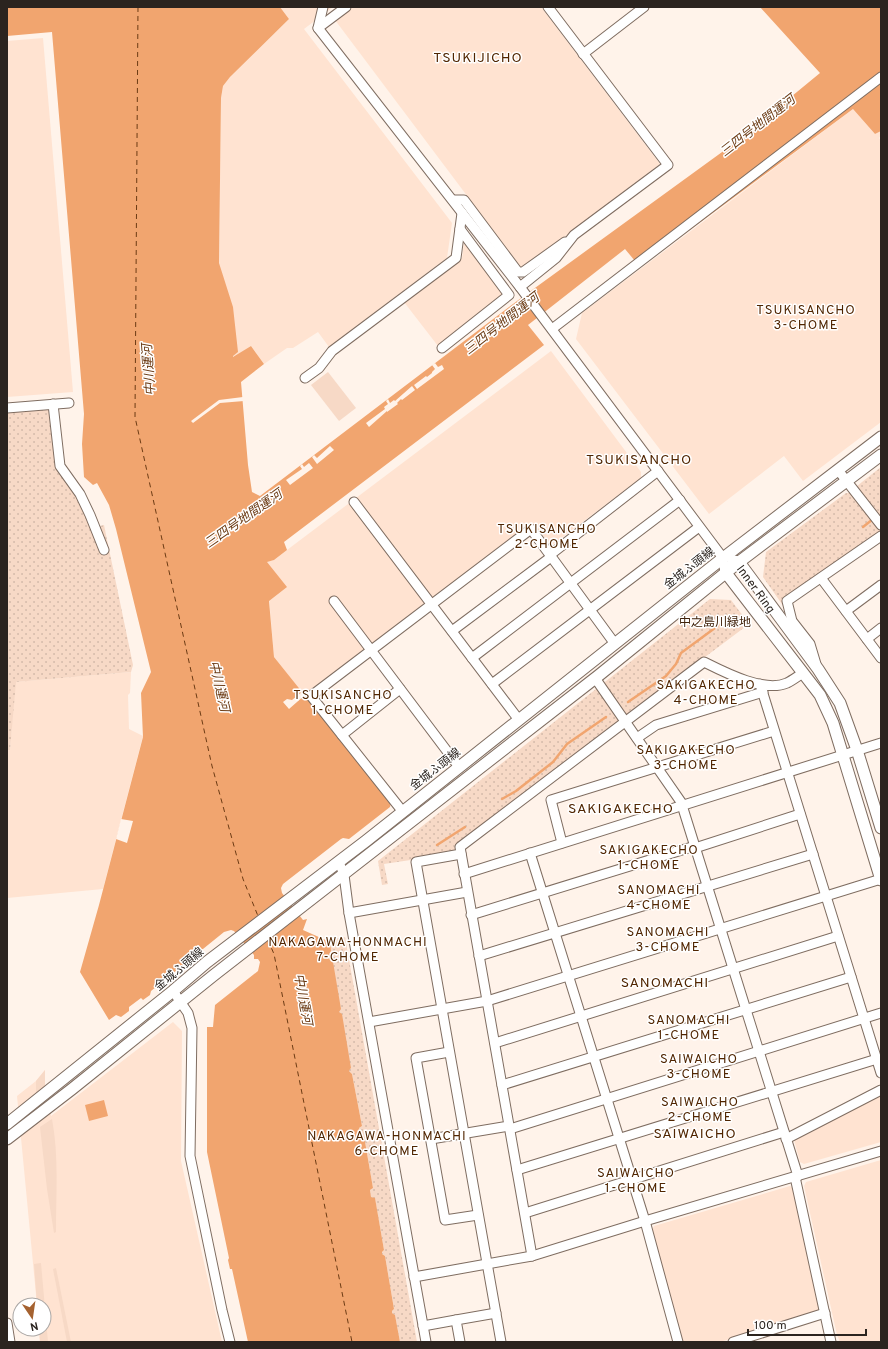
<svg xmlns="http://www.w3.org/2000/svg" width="888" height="1349" font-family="Overpass,'Noto Sans JP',sans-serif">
<defs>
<pattern id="park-dots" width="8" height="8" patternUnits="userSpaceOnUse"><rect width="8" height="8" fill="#f7d9c6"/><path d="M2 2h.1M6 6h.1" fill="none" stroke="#d4baaa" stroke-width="1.8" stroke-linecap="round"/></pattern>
</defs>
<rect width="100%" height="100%" fill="#fff3ea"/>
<!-- built -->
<g fill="#ffe3d1">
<polygon points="280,7 333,7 304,29 452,223 447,258 329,347 318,332 293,348 287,348 264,364 251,346 233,358 233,356 219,263 221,98 223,86 230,77 289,19"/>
<polygon points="352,7 541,7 660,164 522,269 335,20"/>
<polygon points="43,38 73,392 7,397 7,41"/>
<polygon points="853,109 875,134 881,131 881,136 879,138 881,140 881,422 803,481 784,456 709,514 576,339 582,313"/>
<polygon points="466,242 505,295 438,346 404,302 462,258 464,244"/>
<polygon points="551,351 641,472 641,478 552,545 550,544 532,522 304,695 274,657 266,562 274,560 287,550"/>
<polygon points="131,672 130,693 128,695 129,729 143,736 103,889 7,898 7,750 10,750 15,682"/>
<polygon points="173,1022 182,1031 181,1161 222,1342 40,1342 39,1329 44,1329 44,1305 37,1305 17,1096 36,1081 45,1070 45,1086 51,1116"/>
<polygon points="881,1094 881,1142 804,1164 800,1162 794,1140"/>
<polygon points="881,1160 881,1342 840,1342 837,1335 804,1186 806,1182"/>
<polygon points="790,1186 793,1188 820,1309 819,1312 720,1342 682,1342 652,1230 654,1226"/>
</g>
<!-- grass -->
<g fill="#f7d9c6">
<polygon points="328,372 356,408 339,421 311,385"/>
<polygon points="45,1070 45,1086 36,1093 36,1081"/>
<path d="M52 1119C59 1156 56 1195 56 1232L54 1233 47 1189 40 1127Z"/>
<polygon points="41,1263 48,1342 40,1342 39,1329 44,1329 44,1305 37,1305 34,1264"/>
<polygon points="56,1268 71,1342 67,1342 53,1269"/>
</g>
<!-- park -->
<g fill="url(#park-dots)">
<polygon points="49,407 55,465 74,492 95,527 104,525 133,665 131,672 16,682 10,750 7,750 7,411"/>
<polygon points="881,467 881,533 784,607 763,577 766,552 846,493 849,493 862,482"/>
<polygon points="710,599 731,600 749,624 456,844 457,853 384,864 388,884 382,885 378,861"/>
<polygon points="345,937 417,1342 400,1342 395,1315 392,1313 392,1311 394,1309 385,1256 382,1254 382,1252 384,1250 375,1199 371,1197 370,1190 373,1188 364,1136 360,1135 359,1128 362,1126 352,1074 349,1071 329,955 330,943 327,941"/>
</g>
<!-- water -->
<g fill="#f1a56f">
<polygon points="7,7 280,7 289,19 230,77 223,86 221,98 219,263 233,307 238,352 233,356 233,357 251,346 264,364 241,382 248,465 252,492 260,496 517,301 740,139 820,73 760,7 881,7 881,131 875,134 853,109 640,267 625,249 528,325 544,345 284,542 287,550 274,560 267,562 287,587 269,601 274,657 391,803 390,807 349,839 343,838 341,839 283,884 281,888 282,893 303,920 307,919 303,930 330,942 331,951 329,954 332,956 341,1009 339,1012 342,1014 351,1068 350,1069 349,1071 352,1074 362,1126 359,1128 360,1134 364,1136 373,1188 370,1190 371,1197 375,1198 384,1250 382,1252 382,1254 385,1256 394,1309 392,1311 392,1313 395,1315 400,1342 248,1342 232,1269 230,1269 228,1260 229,1258 207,1152 207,1027 213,1027 215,1005 258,971 260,962 258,959 254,959 254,955 234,931 231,930 224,932 151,991 150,995 143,1000 141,998 129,1007 129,1011 121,1017 116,1015 109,1020 80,972 99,905 143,737 141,693 151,672 116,529 109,505 97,483 93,485 84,477 82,444 84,414 52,32 7,36"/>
<polygon points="104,1100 108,1116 89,1121 85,1105"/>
</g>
<!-- pier -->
<g fill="#fff3ea">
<polygon points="435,363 438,367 442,365 444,369 417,389 414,385 426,376 427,377 432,373 432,372 435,369 432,365"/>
<polygon points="412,386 415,390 402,400 401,399 397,403 398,404 387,412 387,411 369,427 366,423 385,409 384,407 388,404 386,401 388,399 390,403 394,400 395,401"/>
<polygon points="243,397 244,401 220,403 193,423 191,421 219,400"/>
<polygon points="330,446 334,450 317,464 312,457 314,455 317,458"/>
<polygon points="309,463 313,468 290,485 286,480 302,469 300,466 302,464 304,467"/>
<polygon points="302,692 305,695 289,709 283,702 287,699 292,700"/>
<polygon points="121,819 133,821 127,843 116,839"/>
</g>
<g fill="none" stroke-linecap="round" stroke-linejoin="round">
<!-- stream -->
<g stroke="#f1a56f" stroke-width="2.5">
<polyline points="863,527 873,519"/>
<polyline points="628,702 666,676 676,664 681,653 719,625 737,621"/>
<polyline points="502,799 516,791 553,762 567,744 606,717"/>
<polyline points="437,845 465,827"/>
</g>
<!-- ferry -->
<g stroke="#6c3b14" stroke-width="1" stroke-dasharray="5 4" stroke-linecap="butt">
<polyline points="138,7 135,417 212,766 243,879 258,916"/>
<polyline points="268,940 274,954 352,1342"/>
</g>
<!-- minor casing -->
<g stroke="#7f6d61" stroke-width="11">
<g id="minor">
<polyline points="323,7 318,28 520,287 723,558"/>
<polyline points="318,28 346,7"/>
<polyline points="583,54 644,7"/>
<polyline points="453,200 464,200 518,272 523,272 565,242"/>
<polyline points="520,287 556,258 574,235 668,165 548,7"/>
<polyline points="552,329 881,77"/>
<polyline points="442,348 509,295 460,229"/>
<polyline points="305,378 319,368 332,351 456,258 462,213"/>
<polyline points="53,404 60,466 80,494 90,515 104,550"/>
<polyline points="7,408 69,403"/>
<polyline points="838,470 881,525"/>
<polyline points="354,502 519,720"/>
<polyline points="550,555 658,471"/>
<polyline points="821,578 881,658"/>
<polyline points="334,601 459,767"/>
<polyline points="846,611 881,585"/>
<polyline points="452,631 551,557"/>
<polyline points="867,639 881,628"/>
<polyline points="472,658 680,500"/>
<polyline points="816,664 810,644 792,621 787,601 881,536"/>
<polyline points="595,678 681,802 798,1176"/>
<polyline points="492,684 699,527"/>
<polyline points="760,684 881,1073"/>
<polyline points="342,735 400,689"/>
<polyline points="637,738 656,725 763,692"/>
<polyline points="403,812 311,696 531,529 615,644"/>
<polyline points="562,843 551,800 774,731"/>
<polyline points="695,848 800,814"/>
<polyline points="530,853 645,1221 678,1342"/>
<polyline points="461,854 416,862 501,1342"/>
<polyline points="339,862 344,875 349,913 426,1342"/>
<polyline points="464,874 881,743"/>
<polyline points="349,913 467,892"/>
<polyline points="471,915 695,846"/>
<polyline points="479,956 813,854"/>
<polyline points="173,991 188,1013 192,1028 190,1156 222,1310 230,1342"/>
<polyline points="369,1022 487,1001 881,879"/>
<polyline points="495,1043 838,936"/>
<polyline points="449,1052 416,1058 445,1220 478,1215"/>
<polyline points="502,1085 851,977"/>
<polyline points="510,1129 881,1013"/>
<polyline points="431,1139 509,1126"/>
<polyline points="786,1139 881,1090"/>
<polyline points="517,1170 877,1059"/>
<polyline points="795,1177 831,1342"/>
<polyline points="525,1213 784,1132"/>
<path d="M532 1256 460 847 704 662C724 672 764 693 787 683 793 680 798 676 803 673"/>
<polyline points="414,1277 532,1256 645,1221 881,1151"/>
<polyline points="7,1323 10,1342"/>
<polyline points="423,1326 456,1320"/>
<polyline points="460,1342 456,1320 496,1313"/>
<polyline points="733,1342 825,1313"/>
</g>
</g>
<!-- major casing -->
<g stroke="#7f6d61" stroke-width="13">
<g id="major">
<polyline points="733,561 739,562 818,669 840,703 857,750 881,828"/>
<polyline points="725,566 726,573 820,695 833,723 881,880"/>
<polyline points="7,1124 173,991 207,962 366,841 723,558 881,437"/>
<polyline points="7,1139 72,1089 214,975 598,676 739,562 881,455"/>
</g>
</g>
<!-- minor -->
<use href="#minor" stroke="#fff" stroke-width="9"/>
<!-- major -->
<use href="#major" stroke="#fff" stroke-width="11"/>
</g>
<g text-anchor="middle" stroke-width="3" stroke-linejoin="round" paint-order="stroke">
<!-- street labels -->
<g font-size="12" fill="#2b241f" stroke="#fff">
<text transform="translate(689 568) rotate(-38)" y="4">金城ふ頭線</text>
<text transform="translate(756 589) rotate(54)" y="4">Inner Ring</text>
<text transform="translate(435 769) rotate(-38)" y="4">金城ふ頭線</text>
<text transform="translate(179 969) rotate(-40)" y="4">金城ふ頭線</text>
</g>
<!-- park labels -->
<g font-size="12" fill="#40220a" stroke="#fff">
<text x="715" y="626">中之島川緑地</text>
</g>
<!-- water labels -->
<g font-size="13" font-style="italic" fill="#6c3b14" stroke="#fff">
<text transform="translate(757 125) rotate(-38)" y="5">三四号地間運河</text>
<text transform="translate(501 323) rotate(-38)" y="5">三四号地間運河</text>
<text transform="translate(148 370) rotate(-94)" y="5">中川運河</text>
<text transform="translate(243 518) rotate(-35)" y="5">三四号地間運河</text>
<text transform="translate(220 686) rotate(77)" y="5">中川運河</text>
<text transform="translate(304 999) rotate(80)" y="5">中川運河</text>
</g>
<!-- neighbourhood labels -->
<g font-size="13" letter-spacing="1" fill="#502500" stroke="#fff">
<text x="806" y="314">TSUKISANCHO<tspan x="806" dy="15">3-CHOME</tspan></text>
<text x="547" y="533">TSUKISANCHO<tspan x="547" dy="15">2-CHOME</tspan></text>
<text x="706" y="689">SAKIGAKECHO<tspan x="706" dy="15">4-CHOME</tspan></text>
<text x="343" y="699">TSUKISANCHO<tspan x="343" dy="15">1-CHOME</tspan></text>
<text x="686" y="754">SAKIGAKECHO<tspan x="686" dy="15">3-CHOME</tspan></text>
<text x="649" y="854">SAKIGAKECHO<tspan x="649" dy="15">1-CHOME</tspan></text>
<text x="659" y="894">SANOMACHI<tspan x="659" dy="15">4-CHOME</tspan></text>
<text x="668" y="936">SANOMACHI<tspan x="668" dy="15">3-CHOME</tspan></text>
<text x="348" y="946">NAKAGAWA-HONMACHI<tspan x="348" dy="15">7-CHOME</tspan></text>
<text x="689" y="1024">SANOMACHI<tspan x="689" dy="15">1-CHOME</tspan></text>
<text x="699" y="1063">SAIWAICHO<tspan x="699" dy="15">3-CHOME</tspan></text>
<text x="700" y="1106">SAIWAICHO<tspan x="700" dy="15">2-CHOME</tspan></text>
<text x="387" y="1140">NAKAGAWA-HONMACHI<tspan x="387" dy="15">6-CHOME</tspan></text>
<text x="636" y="1177">SAIWAICHO<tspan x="636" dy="15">1-CHOME</tspan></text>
</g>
<!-- quarter labels -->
<g font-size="14" letter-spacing="1" fill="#502500" stroke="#fff">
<text x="478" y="62">TSUKIJICHO</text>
<text x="639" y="464">TSUKISANCHO</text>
<text x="621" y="813">SAKIGAKECHO</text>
<text x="665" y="987">SANOMACHI</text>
<text x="695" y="1138">SAIWAICHO</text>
</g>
</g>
<!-- border -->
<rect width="888" height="1349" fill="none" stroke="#2b241f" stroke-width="16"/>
<!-- north arrow -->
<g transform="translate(32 1317) rotate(167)"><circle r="19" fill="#ffffff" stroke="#aaa7a5"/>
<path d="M0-3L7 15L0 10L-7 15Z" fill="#a56230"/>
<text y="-6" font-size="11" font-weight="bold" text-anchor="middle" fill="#2b241f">N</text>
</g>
<!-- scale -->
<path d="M748 1329v6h118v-6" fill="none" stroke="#2b241f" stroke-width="2"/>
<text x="754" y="1329" font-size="12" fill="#2b241f" stroke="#ffffff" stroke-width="3" paint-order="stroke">100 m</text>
</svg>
